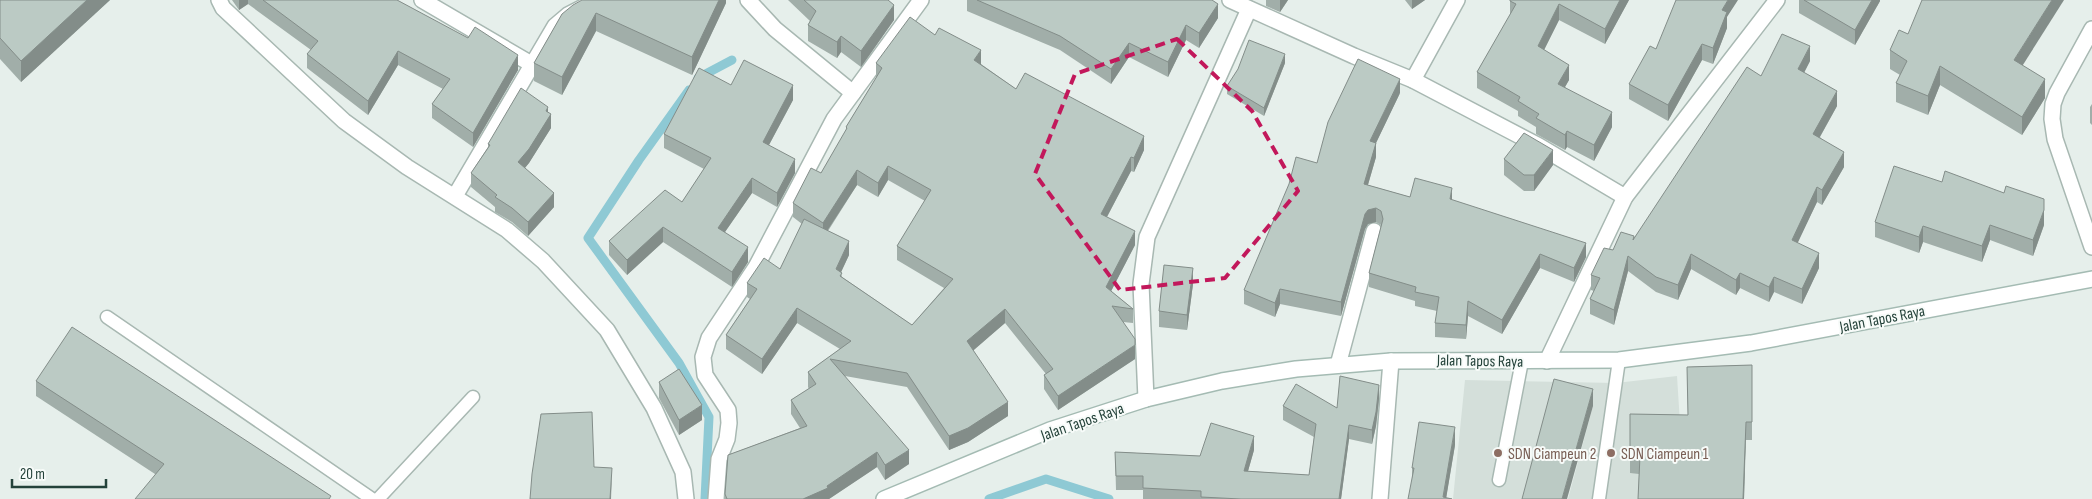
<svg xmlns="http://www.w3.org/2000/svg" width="2092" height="499" font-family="'Sofia Sans Condensed',sans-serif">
<rect width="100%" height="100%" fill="#e6efeb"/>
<!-- built -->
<polygon fill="#d4dfda" points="1677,376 1684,486 1639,499 1568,499 1593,406 1527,499 1453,499 1465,380 1616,383"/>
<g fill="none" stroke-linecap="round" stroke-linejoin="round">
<!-- stream -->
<g stroke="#8ec9d4" stroke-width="9">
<polyline points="698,78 732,60"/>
<polyline points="689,90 639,160 588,238 679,363 709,417 705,499"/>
<polyline points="989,499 1046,479 1109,499"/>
</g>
<!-- lane casing -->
<g stroke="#a8b8b2" stroke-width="15">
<g id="lane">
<polyline points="107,317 372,499"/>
<polyline points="1499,480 1522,361"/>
<polyline points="378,499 473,397"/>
<polyline points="1599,499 1619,360"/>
</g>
</g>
<!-- street casing -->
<g stroke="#a8b8b2" stroke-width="18">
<g id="street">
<polyline points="219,0 223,8 344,121 407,167 507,230 543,261 607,330 654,408 683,472 686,499"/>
<polyline points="422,0 533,65"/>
<polyline points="748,0 775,29 853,93"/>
<polyline points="1230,0 1354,56 1413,80 1539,146 1625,197"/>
<polyline points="2092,29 2057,93 2053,104 2052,119 2055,139 2092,247"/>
<polyline points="1413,80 1457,0"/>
<polyline points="455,196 555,26 568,15 597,0"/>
<polyline points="1547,361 1625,197 1777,0"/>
<polyline points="1338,365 1374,231"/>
<polyline points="1146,399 1141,284 1147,237 1249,9"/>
<polyline points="716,499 719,459 727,439 729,423 728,410 705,375 703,357 709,338 756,267 834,119 921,0"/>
<polyline points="1380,499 1391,361"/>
</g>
</g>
<!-- secondary casing -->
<g stroke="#a4bbb3" stroke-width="18">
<polyline id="secondary" points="884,499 1050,430 1146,399 1222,381 1296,369 1391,361 1619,360 1751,343 2092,279"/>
</g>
<!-- lane -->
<use href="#lane" stroke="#fff" stroke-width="12"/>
<!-- street -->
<use href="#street" stroke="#fff" stroke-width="15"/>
<!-- secondary -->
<use href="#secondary" stroke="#fff" stroke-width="15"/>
</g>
<!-- wall -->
<g fill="#a1aea9" fill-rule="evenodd">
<polygon points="0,0 110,0 21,82 0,59"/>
<polygon points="232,0 397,0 518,70 473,147 432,118 432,104 443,89 398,65 368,115 307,68 307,54 311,50 248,4 239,10"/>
<polygon points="726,0 726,3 692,75 596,31 562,95 534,81 534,63 562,14"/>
<polygon points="788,0 888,0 894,20 861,67 841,52 837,58 808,41 808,25 810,21"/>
<polygon points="967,0 1212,0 1218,18 1199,48 1186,40 1168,77 1129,57 1111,84 1060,50 967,11"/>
<polygon points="1266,0 1288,0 1280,12 1266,6"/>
<polygon points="1405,0 1425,0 1412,9"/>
<polygon points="1510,0 1629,0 1605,44 1559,20 1544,50 1569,80 1565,87 1612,127 1594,161 1567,147 1565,150 1536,134 1536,127 1518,116 1518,111 1477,88 1477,72 1510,16"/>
<polygon points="1799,0 1880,0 1880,1 1855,45 1799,13"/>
<polygon points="1727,17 1727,28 1713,64 1702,60 1668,121 1629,99 1629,84 1656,49"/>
<polygon points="1908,34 2023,66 2045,98 2022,135 1940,85 1928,115 1896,102 1896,83 1900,75 1890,69 1890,50"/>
<path d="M935 35 981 64 1016 89 1144 150 1134 172 1131 171 1107 217 1135 245 1111 291 1133 309V323L1123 322 1135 359 1058 410 1044 389V375L1046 374 1005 323 973 350 1008 416 968 442 949 450 907 387 845 376 909 464 885 480 877 467 829 499H725L728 455 800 428 791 414V400L809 389 808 387V372L840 349 797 323 762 374 726 349V335L750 299 747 297V283L780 269 802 224 793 217V203L821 173 846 131V127L876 78V63ZM888 180 925 201 897 246V260L944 288 912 325 842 277 841 272 849 255 828 231 857 185 878 197Z"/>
<polygon points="1810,61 1804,73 1837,106 1820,137 1844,167 1822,205 1817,202 1797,243 1819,268 1802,304 1774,292 1769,302 1740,288 1736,295 1691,269 1678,300 1656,292 1628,271 1614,325 1590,314 1590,299 1594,291 1591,290 1591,275 1613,250 1634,238 1761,76"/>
<polygon points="1285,63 1264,116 1227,94 1227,86"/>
<polygon points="731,85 793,100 769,145 795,173 777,207 752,193 725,232 748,262 732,287 663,242 627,275 609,255 609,241 682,202 704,169 664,148 664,134"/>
<polygon points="1400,93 1376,143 1376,157 1368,185 1410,197 1452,200 1586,257 1574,282 1540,268 1502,334 1468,316 1466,339 1435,337 1435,323 1437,311 1415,306 1415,301 1369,287 1369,273 1381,226 1381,225 1376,222 1368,224 1365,229 1341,316 1280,304 1275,317 1244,304 1244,290"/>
<polygon points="2092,104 2092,125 2090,123 2090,107"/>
<polygon points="548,112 551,128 529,163 525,168 554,207 528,236 512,222 495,212 495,207 471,187 471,173 488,147 488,144"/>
<polygon points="1504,159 1553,165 1534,191 1524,191 1504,175"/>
<polygon points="1875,222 2044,225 2033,256 1990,240 1982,262 1923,242 1919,253 1875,237"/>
<polygon points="1193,284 1187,330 1159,327 1159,311"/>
<polygon points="1752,365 1752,440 1746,440 1744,499 1638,499 1639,474 1630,473 1630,414 1688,415 1687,367"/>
<polygon points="36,381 331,499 155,474 36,396"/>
<polygon points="659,382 702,420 679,435 659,398"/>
<polygon points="1379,399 1376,426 1372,444 1349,439 1341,499 1143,499 1143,490 1116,490 1115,452 1200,456 1254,450 1248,471 1309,475 1314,437 1283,420 1283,406 1337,408"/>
<polygon points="1455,445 1446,498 1408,499 1412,482 1412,468"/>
</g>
<!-- shaded-wall -->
<g fill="#838d89">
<polygon points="87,0 110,0 21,82 21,61"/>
<polygon points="239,0 248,0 248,4 239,10"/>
<polygon points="719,0 726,0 726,3 692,75 692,57"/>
<polygon points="1280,0 1288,0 1280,12"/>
<polygon points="1412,0 1425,0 1412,9"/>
<polygon points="1620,0 1629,0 1605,44 1605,29"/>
<polygon points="1728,0 1738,0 1727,17 1727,28 1713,64 1713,48 1722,10"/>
<polygon points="1872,0 1880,0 1880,1 1855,45 1855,30"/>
<polygon points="2052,0 2064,0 2014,79 2014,60"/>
<polygon points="1218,4 1218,18 1199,48 1199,33"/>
<polygon points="1559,4 1559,20 1538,62 1538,46"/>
<polygon points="894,5 894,20 861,67 861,51"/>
<polygon points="596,13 596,31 562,95 562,77"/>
<polygon points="1186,25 1186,40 1168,77 1168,62"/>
<polygon points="841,36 841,52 837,58 837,42"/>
<polygon points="1129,43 1129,57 1111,84 1111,69"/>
<polygon points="1702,44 1702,60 1668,121 1668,105"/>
<polygon points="1810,46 1810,61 1798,84 1798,69"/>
<polygon points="981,50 981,64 974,75 974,60"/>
<polygon points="398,51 398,65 368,115 368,101"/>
<polygon points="1285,54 1285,63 1264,116 1264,108"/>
<polygon points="518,55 518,70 473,147 473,133"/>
<polygon points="1569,65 1569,80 1558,99 1558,84"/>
<polygon points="1940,66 1940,85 1928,115 1928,96"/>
<polygon points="1400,79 1400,93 1376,143 1376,157 1364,198 1364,184 1370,141"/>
<polygon points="2045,79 2045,98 2022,135 2022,117"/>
<polygon points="793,85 793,100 763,156 763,142"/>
<polygon points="1837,91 1837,106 1813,149 1813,134"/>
<polygon points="548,107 548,118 551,114 551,128 529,163 518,176 518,162"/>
<polygon points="1612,112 1612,127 1594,161 1594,145"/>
<polygon points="1567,131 1567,147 1565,150 1565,135"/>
<polygon points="1144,136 1144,150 1134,172 1134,158"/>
<polygon points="1553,150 1553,165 1534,191 1534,175"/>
<polygon points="1844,152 1844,167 1822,205 1822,190"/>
<polygon points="1131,157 1131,171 1101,228 1101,214"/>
<polygon points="795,159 795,173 777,207 777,193"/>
<polygon points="888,166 888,180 878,197 878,183"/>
<polygon points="857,170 857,185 823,237 823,223"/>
<polygon points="752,178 752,193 718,242 718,228"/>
<polygon points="1817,187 1817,202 1792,255 1792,240"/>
<polygon points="1452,188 1452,202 1450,199"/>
<polygon points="554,193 554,207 528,236 528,222"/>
<polygon points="1376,208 1376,222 1368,224 1365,229 1341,316 1341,302 1365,214 1368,210"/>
<polygon points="2044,210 2044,225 2033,256 2033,240"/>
<polygon points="1990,225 1990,240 1982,262 1982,246"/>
<polygon points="1923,226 1923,242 1919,253 1919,237"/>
<polygon points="663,227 663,242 627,275 627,260"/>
<polygon points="1135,231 1135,245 1106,301 1106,287"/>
<polygon points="849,241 849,255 836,283 836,269"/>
<polygon points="1586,243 1586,257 1574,282 1574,268"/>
<polygon points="748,247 748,262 732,287 732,272"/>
<polygon points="1819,253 1819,268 1802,304 1802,289"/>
<polygon points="1540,254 1540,268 1502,334 1502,320"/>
<polygon points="1691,254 1691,269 1678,300 1678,285"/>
<polygon points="1628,256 1628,271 1614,325 1614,310"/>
<polygon points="1193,268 1193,284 1187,330 1187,315"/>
<polygon points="1740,273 1740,288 1736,295 1736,280"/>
<polygon points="1774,277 1774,292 1769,302 1769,287"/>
<polygon points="1280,289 1280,304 1275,317 1275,303"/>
<polygon points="1468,301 1468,316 1466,339 1466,325"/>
<polygon points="797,308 797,323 762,374 762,359"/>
<polygon points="1005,309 1005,323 967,356 967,341"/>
<polygon points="1135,345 1135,359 1058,410 1058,396"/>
<polygon points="1379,385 1379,399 1376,426 1372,444 1372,430"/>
<polygon points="1593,389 1593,406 1567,499 1562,499"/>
<polygon points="1008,402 1008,416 968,442 949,450 949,436"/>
<polygon points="702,405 702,420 679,435 679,420"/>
<polygon points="1746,422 1744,499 1743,499"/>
<polygon points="1349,425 1349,439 1341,499 1339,499"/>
<polygon points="1455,427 1455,445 1446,499 1443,499"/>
<polygon points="1254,436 1254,450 1244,485 1244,471"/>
<polygon points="909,450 909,464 885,480 885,465"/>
<polygon points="877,452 877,467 829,499 803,499 827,486"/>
<polygon points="612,468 611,499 610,499"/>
</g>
<!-- building -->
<g fill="#bbcac4" stroke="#838d89">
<polygon points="0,0 87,0 21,61 0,38"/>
<polygon points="263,0 397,0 468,38 475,27 518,55 473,133 432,104 450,79 398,51 368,101 307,54 318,41"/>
<polygon points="582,0 719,0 692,57 596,13 562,77 534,63 562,14 573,5"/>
<polygon points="804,0 888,0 894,5 861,51 841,36 837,42 808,25 816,11"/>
<polygon points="977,0 1212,0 1218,4 1199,33 1186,25 1168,62 1129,43 1111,69 1060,36"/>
<polygon points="1510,0 1620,0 1605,29 1559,4 1538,46 1569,65 1558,84 1612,112 1594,145 1567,131 1565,135 1536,118 1539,114 1518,101 1520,97 1477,72 1516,4 1510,1"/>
<polygon points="1676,0 1728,0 1722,10 1727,12 1713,48 1702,44 1668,105 1629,84 1650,46 1656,49"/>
<polygon points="1804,0 1872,0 1855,30"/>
<polygon points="1922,0 2052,0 2014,60 2045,79 2022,117 1940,66 1928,96 1896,83 1907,61 1890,50 1899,30 1908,34"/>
<polygon points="910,17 935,35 939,28 981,50 974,60 1016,89 1025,73 1144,136 1134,158 1131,157 1101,214 1135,231 1106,287 1133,309 1112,306 1135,339 1135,345 1058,396 1044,375 1053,369 1005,309 967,341 1008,402 968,428 949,436 907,373 830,359 909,450 885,465 877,452 827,486 828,488 803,499 727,499 725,494 728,455 807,426 791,400 816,384 808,372 851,341 797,308 762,359 726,335 757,289 747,283 764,258 780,269 804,219 849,241 836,269 842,273 840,276 912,325 953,279 897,246 931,190 888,166 878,183 857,170 823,223 793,203 811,168 821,173 847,128 846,127 882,68 876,63"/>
<polygon points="1782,34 1810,46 1798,69 1837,91 1813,134 1844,152 1822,190 1817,187 1792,240 1819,253 1802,289 1774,277 1769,287 1740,273 1736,280 1691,254 1678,285 1656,277 1628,256 1614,310 1590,299 1600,278 1591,275 1604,248 1613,250 1621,232 1634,236 1633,240 1747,67 1761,76"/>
<polygon points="1249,40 1285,54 1264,108 1227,86 1238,69"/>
<polygon points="1358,59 1400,79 1370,141 1376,143 1364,184 1410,197 1415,178 1452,188 1450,199 1586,243 1574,268 1540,254 1502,320 1468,301 1466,325 1435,323 1439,297 1415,292 1416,287 1369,273 1383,219 1381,211 1376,208 1368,210 1365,214 1341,302 1280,289 1275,303 1244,290 1289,184 1296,157 1317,163 1328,122"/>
<polygon points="744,60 793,85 763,142 795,159 777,193 752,178 718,228 748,247 732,272 663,227 627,260 609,241 665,190 682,202 711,158 664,134 699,68 731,85"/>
<polygon points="521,88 548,107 546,111 551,114 529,149 518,162 554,193 528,222 512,208 495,197 497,195 471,173 490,145 488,144"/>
<polygon points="1524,133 1553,150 1534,175 1524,175 1504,159"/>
<polygon points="1894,166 1942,182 1945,171 2004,193 2006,186 2044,199 2044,210 2033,240 1990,225 1982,246 1923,226 1919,237 1875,222"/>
<polygon points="1164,265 1193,268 1187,315 1159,311"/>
<polygon points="72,327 331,496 329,499 135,499 164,464 36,381"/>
<polygon points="1752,365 1752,422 1746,422 1743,499 1638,499 1640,456 1630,456 1630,414 1688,415 1687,367"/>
<polygon points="679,369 702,405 679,420 659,382"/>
<polygon points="1340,376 1379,385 1376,412 1372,430 1349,425 1339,499 1241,499 1201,497 1201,491 1143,488 1143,476 1116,476 1115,452 1200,456 1211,423 1254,436 1244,471 1309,475 1316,424 1283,406 1296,384 1337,408"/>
<polygon points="1554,379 1593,389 1562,499 1522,499"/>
<polygon points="592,412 594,467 612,468 610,499 530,499 532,474 541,414"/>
<polygon points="1419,422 1455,427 1443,497 1452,499 1408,499 1414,468 1412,468"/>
</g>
<!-- marked area -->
<path fill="none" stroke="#c2185b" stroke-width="4" stroke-dasharray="10 6" stroke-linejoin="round" d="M1177 39 1252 111 1298 191 1225 278 1120 290 1035 174 1075 74Z"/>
<!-- markers -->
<g fill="#8d6e63" stroke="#f7fbf9" stroke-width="2">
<circle cx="1498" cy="453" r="5"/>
<circle cx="1611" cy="453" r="5"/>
</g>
<g text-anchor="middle" stroke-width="4" stroke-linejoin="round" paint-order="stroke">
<!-- street labels -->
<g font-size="16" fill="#24423a" stroke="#f7fbf9">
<text transform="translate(1882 318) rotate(-11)" y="6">Jalan Tapos Raya</text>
<text transform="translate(1480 360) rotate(1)" y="6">Jalan Tapos Raya</text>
<text transform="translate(1082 421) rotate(-19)" y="6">Jalan Tapos Raya</text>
</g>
<!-- education labels -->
<g font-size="16" fill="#785e54" stroke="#f7fbf9" text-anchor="start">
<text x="1508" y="459">SDN Ciampeun 2</text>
<text x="1621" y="459">SDN Ciampeun 1</text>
</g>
</g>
<!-- scale -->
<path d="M12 479v8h94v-8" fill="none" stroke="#24423a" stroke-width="2.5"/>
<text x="20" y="479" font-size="15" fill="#24423a" stroke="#f7fbf9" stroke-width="4" paint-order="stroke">20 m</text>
</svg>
